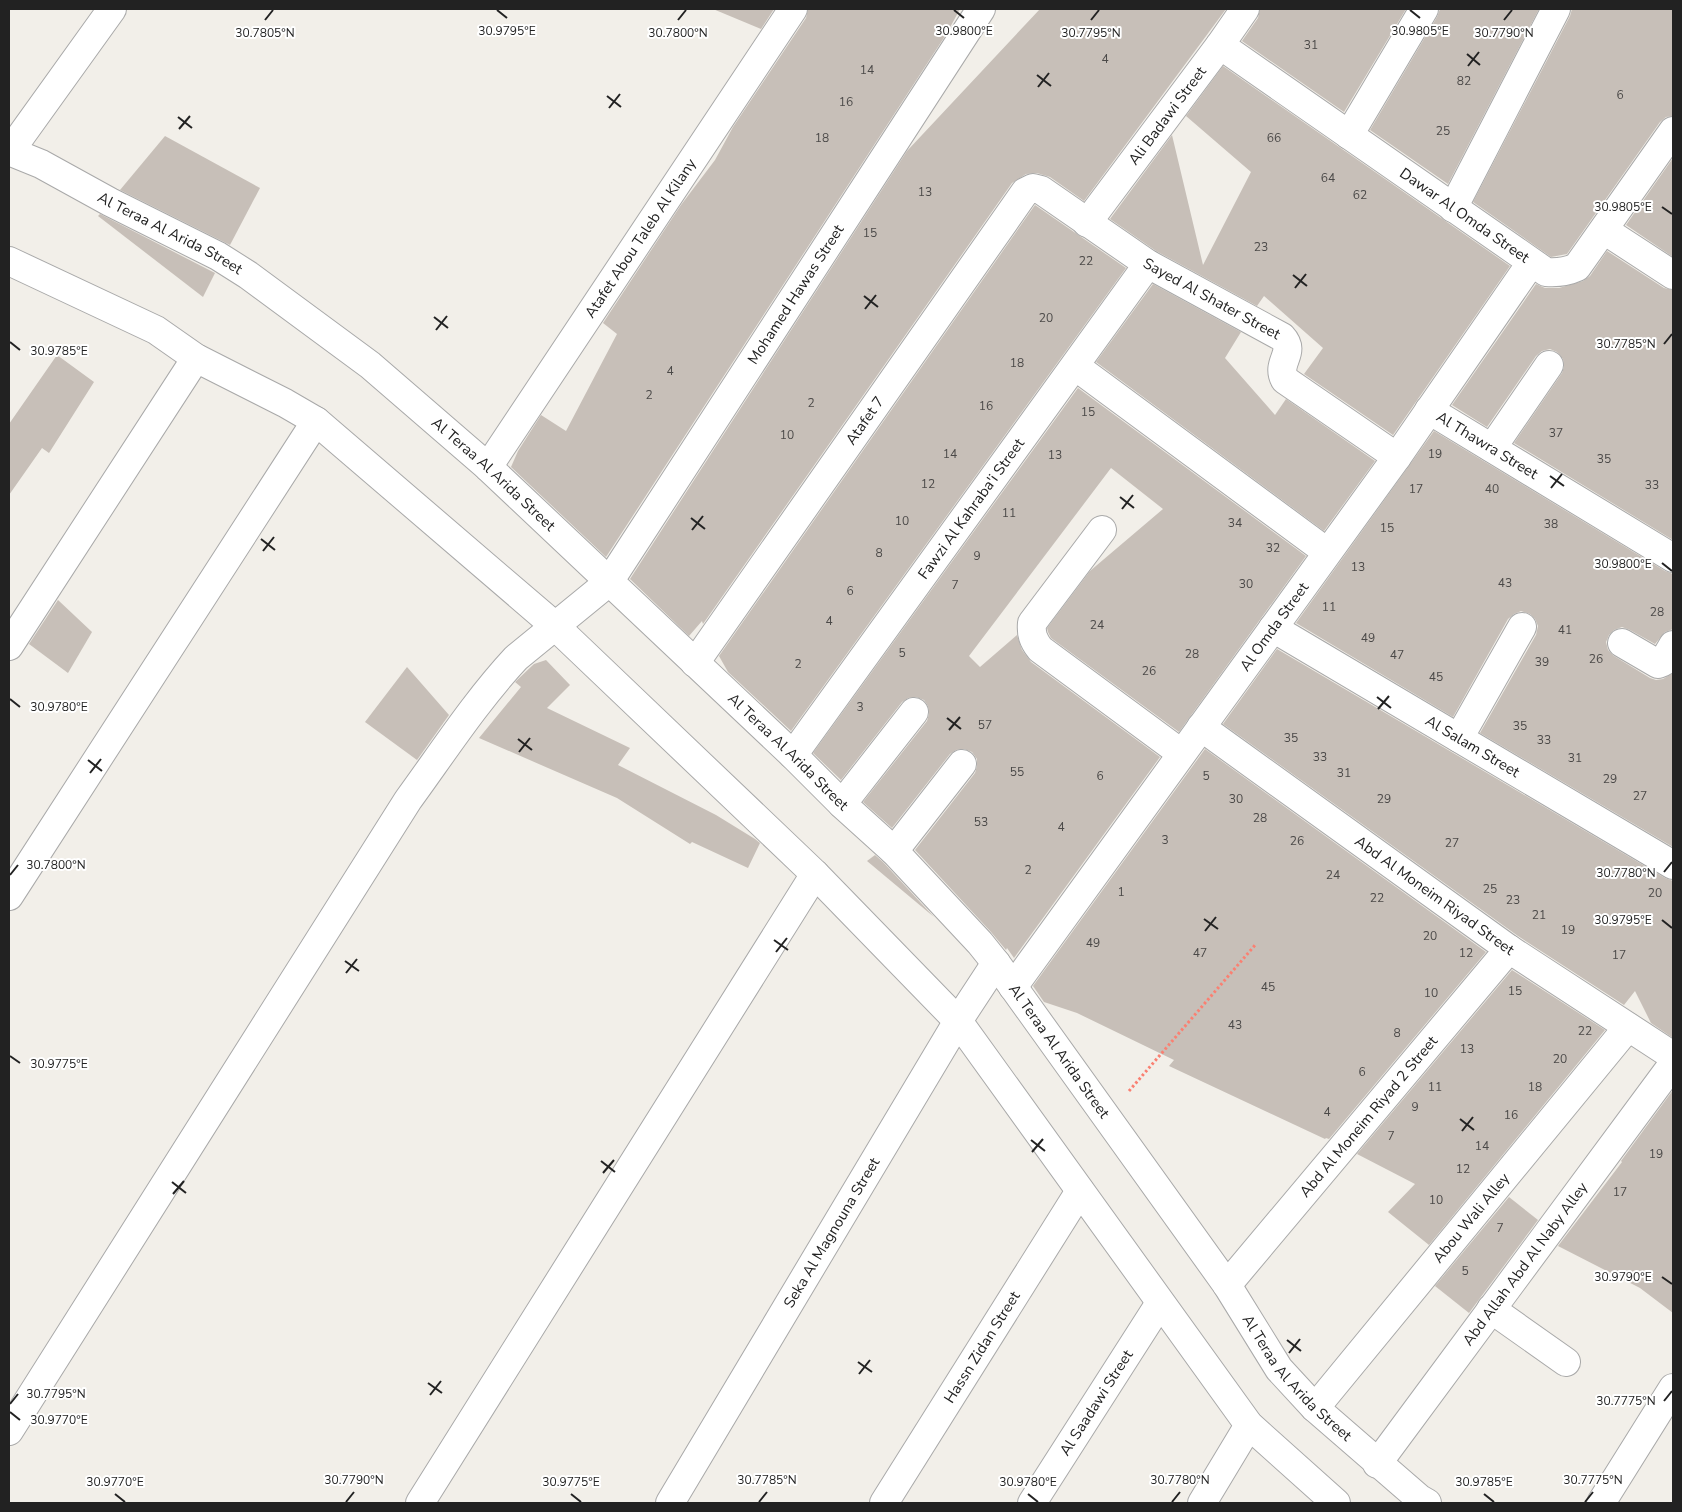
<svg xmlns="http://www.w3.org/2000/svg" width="1682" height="1512" font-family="'Nunito Sans',sans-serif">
<rect width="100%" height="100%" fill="#f2efe9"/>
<!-- building -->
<g fill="#c7bfb8">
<polygon points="713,9 774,9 761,29"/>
<polygon points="808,9 960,9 947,33 606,557 511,467 518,451 541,415 566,431 617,334 603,323 681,205 715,160 733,127 806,18"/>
<polygon points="1040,9 1226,9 1084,201 1050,177 1037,173 1026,174 1012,183 703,624 702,621 689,636 630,579 907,151"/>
<polygon points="1260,9 1406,9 1344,112 1242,41 1258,18"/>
<polygon points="1440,9 1539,9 1448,184 1370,130 1437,17"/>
<polygon points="1572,9 1673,9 1673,116 1666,117 1660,122 1567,254 1551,257 1473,202 1570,16"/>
<polygon points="1223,66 1510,266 1393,435 1304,374 1323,348 1264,296 1257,306 1156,251 1110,219 1172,135 1203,265 1251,172 1186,116"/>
<polygon points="165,136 260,188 230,245 120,190"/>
<polygon points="1673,158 1673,257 1626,225"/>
<polygon points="1035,205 1126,268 791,731 728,672 719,656"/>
<polygon points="100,214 215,273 203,297 98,216"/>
<polygon points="1607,251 1664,288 1673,290 1673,540 1514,443 1562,373 1564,367 1563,359 1557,352 1550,349 1542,351 1536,356 1487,427 1452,405 1536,284 1545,288 1559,288 1583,281 1590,276"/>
<polygon points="1153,284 1241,332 1225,358 1275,415 1286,399 1375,461 1324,531 1096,362"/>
<polygon points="57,355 94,382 49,453 42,448 9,495 9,424"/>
<polygon points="1078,388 1306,556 1179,732 1051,638 1048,632 1047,628 1090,571 1163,509 1111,468 969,656 980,667 1017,635 1022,650 1031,662 1160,757 1014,958 1007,948 1006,950 991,932 915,850 975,773 977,766 977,759 972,752 964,749 956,750 950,754 892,828 863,802 927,721 929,714 928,706 924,700 916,697 908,698 902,702 841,780 813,753"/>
<polygon points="1434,431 1665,571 1673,574 1673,629 1665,632 1655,644 1630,630 1622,627 1614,630 1609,635 1606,642 1608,650 1614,656 1650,678 1656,680 1663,679 1673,673 1673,847 1480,733 1536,635 1538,626 1535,619 1530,614 1521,611 1514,614 1508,619 1453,717 1296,623"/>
<polygon points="58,600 92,632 68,673 29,644"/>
<polygon points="1277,649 1665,878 1673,881 1673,1038 1651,1023 1635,991 1624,1005 1518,936 1223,724"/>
<polygon points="546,660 570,685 547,708 630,748 618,765 716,815 755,839 760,843 748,868 692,842 690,844 617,798 479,738 521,687 515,682 534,664"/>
<polygon points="407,667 449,715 417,760 365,722"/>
<polygon points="1205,749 1486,952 1329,1139 1326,1138 1325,1139 1169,1066 1174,1060 1077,1013 1044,1002 1033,986"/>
<polygon points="875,855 883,862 934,917 867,861"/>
<polygon points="1512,970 1605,1030 1429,1245 1388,1212 1415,1184 1357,1154"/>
<polygon points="1673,1090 1673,1313 1640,1288 1558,1246 1622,1162 1621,1161"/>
<polygon points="1509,1197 1538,1220 1469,1313 1435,1286"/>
</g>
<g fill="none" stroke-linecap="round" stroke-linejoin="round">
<!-- street casing -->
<g stroke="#a9a9a9" stroke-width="30">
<g id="street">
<path id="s1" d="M1220 45 1546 272C1558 273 1566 272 1577 267L1673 131"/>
<polyline points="1349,135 1424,9"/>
<path id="s2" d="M9 151 41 164 110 202 218 256 248 275 370 365 488 467 793 755 842 804 894 851 980 943 996 963 1227 1285 1279 1369 1315 1408 1420 1499 1427 1503"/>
<polyline points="10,151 112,9"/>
<polyline points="1453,208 1556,9"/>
<path id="s3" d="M1087 223 1220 45 1245 9"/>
<polyline points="1604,230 1673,275"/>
<polyline points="9,261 156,330 196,358 285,403 316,421 555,626 815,874 958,1021 1249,1425 1336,1503"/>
<polyline points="1075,366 1327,552"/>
<path id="s4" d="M1429 410 1673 558"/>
<polyline points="1492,448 1549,365"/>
<path id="s5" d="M488 467 793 9"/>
<path d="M1102 530 1032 623C1031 634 1033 640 1040 649L1181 753"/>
<path id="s6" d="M1273 628 1673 865"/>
<polyline points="1622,643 1658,664 1663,662 1673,645"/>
<polyline points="9,646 196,358"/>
<path id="s7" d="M695 663 1025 192 1033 188 1041 190 1148 264 1282 337C1297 353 1275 362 1285 380L1397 457"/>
<path id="s8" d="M1201 727 1509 949 1673 1056"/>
<polyline points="1459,738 1522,627"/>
<path id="s9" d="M793 755 1148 264"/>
<polyline points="842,804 914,712"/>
<polyline points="894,851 962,764"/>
<polyline points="9,896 316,421"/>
<path id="s10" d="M1013 987 1397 457 1531 263"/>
<path id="s11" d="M1227 1285 1509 949"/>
<polyline points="1491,1309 1566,1362"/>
<path id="s12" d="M1315 1408 1628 1027"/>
<path id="s13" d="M9 1431 408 800C443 752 476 701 516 658L609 582 981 9"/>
<path id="s14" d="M1377 1464 1673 1064"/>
<polyline points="420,1503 815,874"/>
<path id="s15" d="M670 1503 958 1021 996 963"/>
<path id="s16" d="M884 1503 1080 1191"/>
<path id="s17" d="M1032 1503 1160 1303"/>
<polyline points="1202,1503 1249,1425"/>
<polyline points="1601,1503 1673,1388"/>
</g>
</g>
<!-- path -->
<polyline stroke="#fa8072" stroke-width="3" stroke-dasharray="2.5 2.5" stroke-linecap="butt" points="1129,1091 1256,944"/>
<!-- street -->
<use href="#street" stroke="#fff" stroke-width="28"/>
</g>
<!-- ticks -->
<path fill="none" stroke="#222" stroke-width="2" d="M497 10 507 18M954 10 964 18M1410 10 1420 18M265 20 273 10M678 20 686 10M1091 20 1099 10M1504 20 1512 10M1467 54 1480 65M1468 66 1479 52M1037 75 1051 86M1038 87 1049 73M607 96 621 107M609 108 620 94M178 117 192 128M179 129 190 116M1662 207 1672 214M1293 275 1307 286M1295 288 1306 274M864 296 878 307M865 309 876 295M434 317 448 328M436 330 447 316M10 342 20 350M1664 344 1672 334M1550 476 1564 486M1551 488 1562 474M1120 497 1134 508M1122 509 1133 495M691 518 705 529M692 530 703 516M261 539 275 550M263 551 274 537M1662 563 1672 571M1377 697 1391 708M10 699 20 707M1378 709 1389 696M947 718 961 729M949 730 960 717M518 739 532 750M519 752 530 738M88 760 102 771M90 773 101 759M1664 872 1672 862M10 875 18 865M1204 919 1218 929M1662 920 1672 928M1205 931 1216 917M774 940 788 950M776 952 787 938M345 961 359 971M346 973 357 959M10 1056 20 1063M1460 1119 1474 1130M1462 1131 1473 1117M1031 1140 1045 1151M1032 1152 1043 1139M601 1161 615 1172M603 1173 614 1160M172 1182 186 1193M173 1194 184 1181M1662 1277 1672 1284M1287 1340 1301 1351M1289 1353 1300 1339M858 1362 872 1372M859 1374 870 1360M428 1383 442 1393M430 1395 441 1381M1664 1401 1672 1391M10 1404 18 1394M10 1412 20 1420M115 1494 125 1502M571 1494 581 1502M1028 1494 1038 1502M1484 1494 1494 1502M346 1502 354 1492M759 1502 767 1492M1172 1502 1180 1492M1585 1502 1593 1492"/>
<g text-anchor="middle" stroke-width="4" stroke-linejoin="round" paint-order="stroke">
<!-- number labels -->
<g font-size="12" fill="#4b4948">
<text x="1311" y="49">31</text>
<text x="1105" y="63">4</text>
<text x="867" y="74">14</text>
<text x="1464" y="85">82</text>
<text x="1620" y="99">6</text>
<text x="846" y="106">16</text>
<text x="1443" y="135">25</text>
<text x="822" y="142">18</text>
<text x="1274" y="142">66</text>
<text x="1328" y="182">64</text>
<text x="925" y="196">13</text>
<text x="1360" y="199">62</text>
<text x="870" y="237">15</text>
<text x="1261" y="251">23</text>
<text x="1086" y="265">22</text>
<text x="1046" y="322">20</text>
<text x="1017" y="367">18</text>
<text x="670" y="375">4</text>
<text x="649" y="399">2</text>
<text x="811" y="407">2</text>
<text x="986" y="410">16</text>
<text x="1088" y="416">15</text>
<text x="1556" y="437">37</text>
<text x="787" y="439">10</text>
<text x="950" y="458">14</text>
<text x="1435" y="458">19</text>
<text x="1055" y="459">13</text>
<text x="1604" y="463">35</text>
<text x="928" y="488">12</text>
<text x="1652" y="489">33</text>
<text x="1416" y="493">17</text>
<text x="1492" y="493">40</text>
<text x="1009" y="517">11</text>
<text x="902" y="525">10</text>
<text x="1235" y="527">34</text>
<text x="1551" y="528">38</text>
<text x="1387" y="532">15</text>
<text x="1273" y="552">32</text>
<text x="879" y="557">8</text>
<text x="977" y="560">9</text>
<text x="1358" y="571">13</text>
<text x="1505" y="587">43</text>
<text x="1246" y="588">30</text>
<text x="955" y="589">7</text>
<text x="850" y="595">6</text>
<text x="1329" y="611">11</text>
<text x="1657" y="616">28</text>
<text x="829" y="625">4</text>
<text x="1097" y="629">24</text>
<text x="1565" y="634">41</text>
<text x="1368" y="642">49</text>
<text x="902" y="657">5</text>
<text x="1192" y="658">28</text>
<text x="1397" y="659">47</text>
<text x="1596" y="663">26</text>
<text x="1542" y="666">39</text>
<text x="798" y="668">2</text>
<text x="1149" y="675">26</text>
<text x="1436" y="681">45</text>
<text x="860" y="711">3</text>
<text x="985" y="729">57</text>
<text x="1520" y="730">35</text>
<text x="1291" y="742">35</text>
<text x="1544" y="744">33</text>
<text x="1320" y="761">33</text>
<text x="1575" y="762">31</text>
<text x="1017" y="776">55</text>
<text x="1344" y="777">31</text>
<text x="1100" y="780">6</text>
<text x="1206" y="780">5</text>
<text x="1610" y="783">29</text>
<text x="1640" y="800">27</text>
<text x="1236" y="803">30</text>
<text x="1384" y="803">29</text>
<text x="1260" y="822">28</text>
<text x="981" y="826">53</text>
<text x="1061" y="831">4</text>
<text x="1165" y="844">3</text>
<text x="1297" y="845">26</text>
<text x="1452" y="847">27</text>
<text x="1028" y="874">2</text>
<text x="1333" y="879">24</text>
<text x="1490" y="893">25</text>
<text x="1121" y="896">1</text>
<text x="1655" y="897">20</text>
<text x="1377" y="902">22</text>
<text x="1513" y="904">23</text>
<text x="1539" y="919">21</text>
<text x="1568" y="934">19</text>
<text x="1430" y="940">20</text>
<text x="1093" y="947">49</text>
<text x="1200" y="957">47</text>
<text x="1466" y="957">12</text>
<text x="1619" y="959">17</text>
<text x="1268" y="991">45</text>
<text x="1515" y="995">15</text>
<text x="1431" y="997">10</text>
<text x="1235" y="1029">43</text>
<text x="1585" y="1035">22</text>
<text x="1397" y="1037">8</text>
<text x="1467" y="1053">13</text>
<text x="1560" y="1063">20</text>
<text x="1362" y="1076">6</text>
<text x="1435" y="1091">11</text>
<text x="1535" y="1091">18</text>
<text x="1415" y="1111">9</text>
<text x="1327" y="1116">4</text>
<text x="1511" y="1119">16</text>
<text x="1391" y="1140">7</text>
<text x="1482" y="1150">14</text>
<text x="1656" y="1158">19</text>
<text x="1463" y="1173">12</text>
<text x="1620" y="1196">17</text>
<text x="1436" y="1204">10</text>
<text x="1500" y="1232">7</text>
<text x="1465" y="1275">5</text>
</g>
<!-- street labels -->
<g font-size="15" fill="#222" stroke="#fff">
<text dy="5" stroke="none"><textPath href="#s3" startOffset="134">Ali Badawi Street</textPath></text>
<text dy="5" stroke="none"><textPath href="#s1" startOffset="298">Dawar Al Omda Street</textPath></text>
<text dy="5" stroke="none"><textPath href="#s2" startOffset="181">Al Teraa Al Arida Street</textPath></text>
<text dy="5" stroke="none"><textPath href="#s5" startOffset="275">Atafet Abou Taleb Al Kilany</textPath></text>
<text dy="5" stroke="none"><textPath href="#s13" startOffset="1388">Mohamed Hawas Street</textPath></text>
<text dy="5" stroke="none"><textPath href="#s7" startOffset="795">Sayed Al Shater Street</textPath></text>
<text dy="5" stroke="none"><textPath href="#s7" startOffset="296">Atafet 7</textPath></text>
<text dy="5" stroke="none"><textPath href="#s4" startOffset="68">Al Thawra Street</textPath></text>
<text dy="5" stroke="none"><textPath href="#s2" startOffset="586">Al Teraa Al Arida Street</textPath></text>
<text dy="5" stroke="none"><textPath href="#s9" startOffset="304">Fawzi Al Kahraba'i Street</textPath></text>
<text dy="5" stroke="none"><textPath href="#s10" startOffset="445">Al Omda Street</textPath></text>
<text dy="5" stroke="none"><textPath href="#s6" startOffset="232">Al Salam Street</textPath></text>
<text dy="5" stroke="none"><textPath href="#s2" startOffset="991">Al Teraa Al Arida Street</textPath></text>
<text dy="5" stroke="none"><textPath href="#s8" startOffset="288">Abd Al Moneim Riyad Street</textPath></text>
<text dy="5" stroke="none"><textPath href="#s2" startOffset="1396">Al Teraa Al Arida Street</textPath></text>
<text dy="5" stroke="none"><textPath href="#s11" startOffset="220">Abd Al Moneim Riyad 2 Street</textPath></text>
<text dy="5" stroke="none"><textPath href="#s12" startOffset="246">Abou Wali Alley</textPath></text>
<text dy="5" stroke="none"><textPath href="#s15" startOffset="315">Seka Al Magnouna Street</textPath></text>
<text dy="5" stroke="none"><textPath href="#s14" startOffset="249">Abd Allah Abd Al Naby Alley</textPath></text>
<text dy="5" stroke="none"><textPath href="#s16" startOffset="184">Hassn Zidan Street</textPath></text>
<text dy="5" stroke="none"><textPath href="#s2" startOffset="1801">Al Teraa Al Arida Street</textPath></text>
<text dy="5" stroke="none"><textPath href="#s17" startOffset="119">Al Saadawi Street</textPath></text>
</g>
</g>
<g font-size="12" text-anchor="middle" fill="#222" stroke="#fff" stroke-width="4" stroke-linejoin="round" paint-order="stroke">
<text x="507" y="35">30.9795°E</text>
<text x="964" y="35">30.9800°E</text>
<text x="1420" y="35">30.9805°E</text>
<text x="265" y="37">30.7805°N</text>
<text x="678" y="37">30.7800°N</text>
<text x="1091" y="37">30.7795°N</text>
<text x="1504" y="37">30.7790°N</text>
<text x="1623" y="211">30.9805°E</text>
<text x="1626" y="348">30.7785°N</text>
<text x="59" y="355">30.9785°E</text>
<text x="1623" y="568">30.9800°E</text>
<text x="59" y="711">30.9780°E</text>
<text x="56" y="869">30.7800°N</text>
<text x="1626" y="877">30.7780°N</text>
<text x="1623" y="924">30.9795°E</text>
<text x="59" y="1068">30.9775°E</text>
<text x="1623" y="1281">30.9790°E</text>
<text x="56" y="1398">30.7795°N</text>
<text x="1626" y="1405">30.7775°N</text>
<text x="59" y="1424">30.9770°E</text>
<text x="354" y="1484">30.7790°N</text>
<text x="767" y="1484">30.7785°N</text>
<text x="1180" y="1484">30.7780°N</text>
<text x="1593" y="1484">30.7775°N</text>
<text x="115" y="1486">30.9770°E</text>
<text x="571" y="1486">30.9775°E</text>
<text x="1028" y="1486">30.9780°E</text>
<text x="1484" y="1486">30.9785°E</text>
</g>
<!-- border -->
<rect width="1682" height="1512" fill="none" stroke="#222222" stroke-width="20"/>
</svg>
